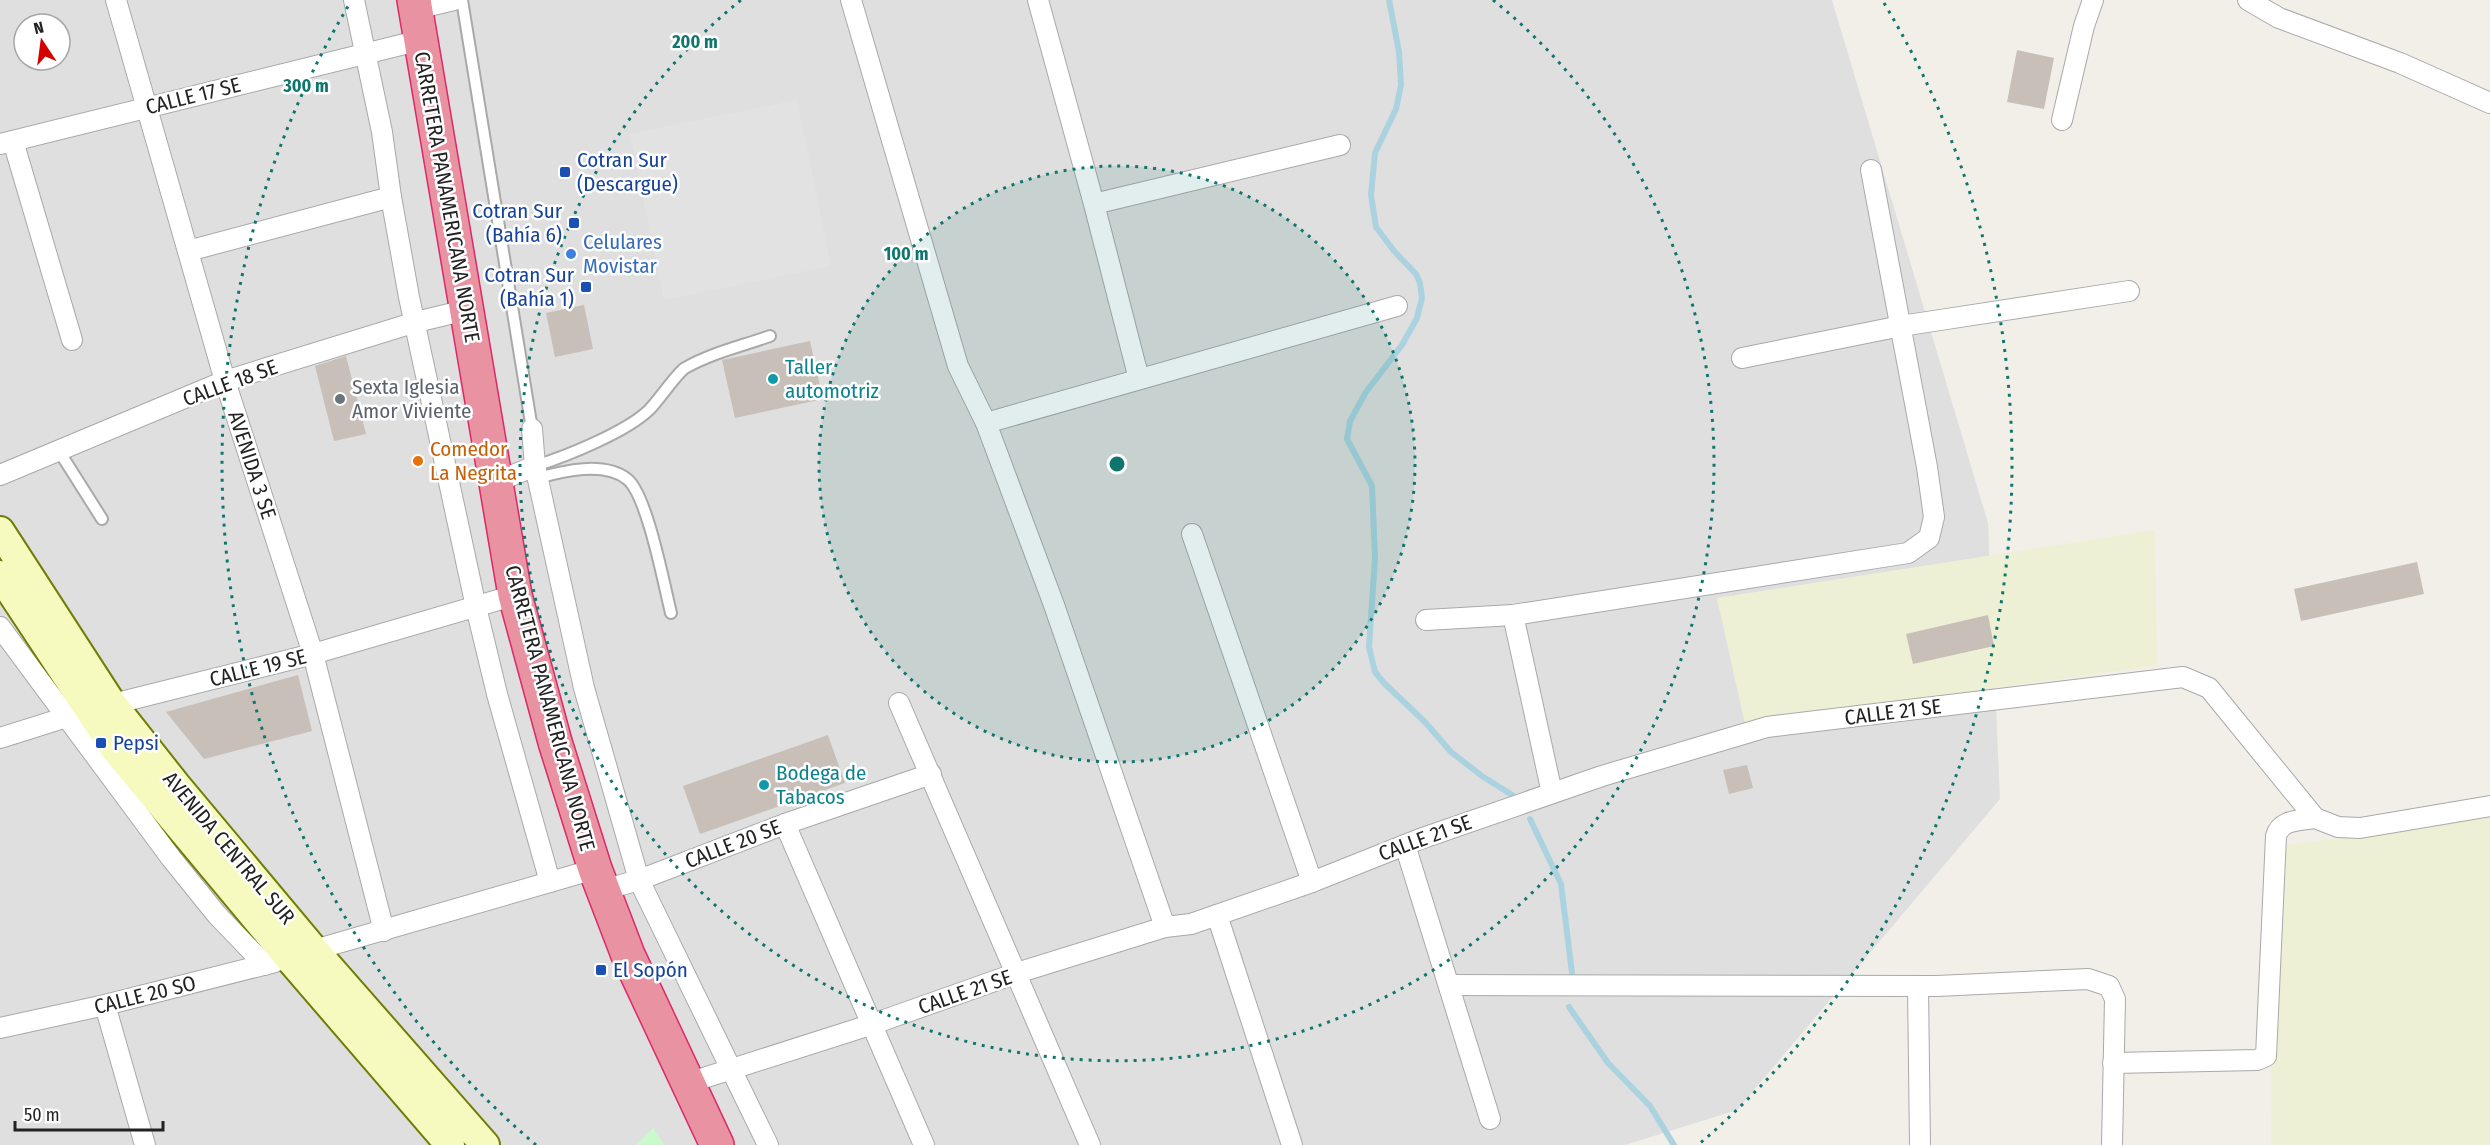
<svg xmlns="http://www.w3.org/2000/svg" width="2490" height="1145" font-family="'Fira Sans Condensed',sans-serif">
<rect width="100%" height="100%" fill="#f2efe9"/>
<!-- residential -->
<path fill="#e0dfdf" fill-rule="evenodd" d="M0 0H1832L1988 523 2000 799 1737 1110 1625 1145H0ZM24 24H60V60H24Z"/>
<!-- farmland -->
<g fill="#eef0d5">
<polygon points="2155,530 2157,665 1745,724 1717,598"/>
<polygon points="2490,817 2490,1145 2271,1145 2273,847"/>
</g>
<!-- park -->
<polygon fill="#c8facc" points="653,1128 664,1145 636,1145"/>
<!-- parking -->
<polygon fill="#e2e2e2" points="797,100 831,266 664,300 630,134"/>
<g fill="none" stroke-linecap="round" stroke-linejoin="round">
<!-- stream -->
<g stroke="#aad3df" stroke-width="6">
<polyline points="1389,0 1399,52 1401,85 1396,109 1375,153 1371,195 1376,227 1394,251 1416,274 1420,283 1422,298 1417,318 1402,345 1366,392 1350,421 1347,439 1372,486 1375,558 1369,647 1375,672 1384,683 1425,722 1451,752 1482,776 1517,798"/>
<polyline points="1530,819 1561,884 1572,973"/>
<polyline points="1569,1007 1608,1063 1650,1106 1674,1145"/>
</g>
</g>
<!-- building -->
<g fill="#c7bfb8">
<polygon points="2017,50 2054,58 2044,109 2007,102"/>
<polygon points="584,305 593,349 555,357 546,313"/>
<polygon points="810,341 823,399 735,418 722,360"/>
<polygon points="346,356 366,434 334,441 315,366"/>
<polygon points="2417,562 2424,594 2301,621 2294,589"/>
<polygon points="1988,615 1994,646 1913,664 1906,634"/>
<polygon points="298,675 312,731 204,759 166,712"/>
<polygon points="828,735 845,783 700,834 683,786"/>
<polygon points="1747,765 1753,788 1729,794 1723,770"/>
</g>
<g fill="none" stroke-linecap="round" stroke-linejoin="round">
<!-- lane casing -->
<g stroke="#a9a9a9" stroke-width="14">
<g id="lane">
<polyline points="462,0 532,429"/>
<polyline points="59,451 102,519"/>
<path d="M535 466C567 456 626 432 649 410 659 400 677 373 685 368 711 353 742 346 770 336"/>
<path d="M538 478C563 471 604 461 627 479 647 494 664 585 671 613"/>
</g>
</g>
<!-- street casing -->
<g stroke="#a9a9a9" stroke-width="22">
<g id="street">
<polyline points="116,0 225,381 313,654 384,931"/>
<polyline points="851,0 958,366 986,423 1054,605 1165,927"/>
<polyline points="1038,0 1094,204 1139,379"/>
<polyline points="2248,0 2279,18 2400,63 2490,103"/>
<polyline points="416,9 454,0"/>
<polyline points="2062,120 2084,26 2093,0"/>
<polyline points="13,141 72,340"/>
<polyline points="0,144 421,40"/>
<polyline points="391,197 409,297 476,607 497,694 550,882"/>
<polyline points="1094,204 1340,145"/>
<polyline points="188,251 391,197 382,132 354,0"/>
<polyline points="1742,358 1901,326 2129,291"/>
<polyline points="986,423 1397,306"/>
<polyline points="532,429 535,466 584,688 639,880 768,1145"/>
<polyline points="0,475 225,381 416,322 466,310"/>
<polyline points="496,482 535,466"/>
<polyline points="1192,534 1312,882"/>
<polyline points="1513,615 1552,793"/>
<polyline points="1426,620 1513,615 1908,553 1929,538 1934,517 1927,467 1871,170"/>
<polyline points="0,627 171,858 217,915 265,965"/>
<polyline points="899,703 1090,1145"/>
<polyline points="0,738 89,710 313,654 515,595"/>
<polyline points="785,824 924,1145"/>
<polyline points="1405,845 1490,1119"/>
<polyline points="603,890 639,880 785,824 931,774"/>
<polyline points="1217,915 1292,1145"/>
<polyline points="314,950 595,869"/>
<polyline points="1449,985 1937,986 2088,979 2109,986 2115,999 2112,1145"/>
<polyline points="1918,986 1920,1145"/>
<polyline points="105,1005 145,1145"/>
<polyline points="0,1028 105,1005 275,962"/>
<path d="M2113 1063 2257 1060 2266 1056 2276 836C2281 819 2299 821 2315 818"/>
<polyline points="688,1083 873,1024 1017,973 1165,927 1191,924 1312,882 1420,839 1602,776 1767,727 2183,677 2209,688 2315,818 2338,827 2360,828 2490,806"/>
</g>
</g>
<!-- secondary casing -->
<g stroke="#707d05" stroke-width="32">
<g id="secondary">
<polyline points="0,531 112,704 176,785 314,950 485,1145"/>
<polyline points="0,575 115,749 289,958 450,1145"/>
</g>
</g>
<!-- highway casing -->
<g stroke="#dc2a67" stroke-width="36">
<polyline id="highway" points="414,0 515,595 555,742 595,869 628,955 717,1145"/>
</g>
<!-- lane -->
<use href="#lane" stroke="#fff" stroke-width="10"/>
<!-- street -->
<use href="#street" stroke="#fff" stroke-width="20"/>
<!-- secondary -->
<use href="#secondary" stroke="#f7fabf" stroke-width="28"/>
<!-- highway -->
<use href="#highway" stroke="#e892a2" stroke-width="33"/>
</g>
<!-- distance rings -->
<circle cx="1117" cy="464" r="298" fill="#0f766e" fill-opacity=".12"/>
<g fill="none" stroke="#0f766e" stroke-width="3" stroke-dasharray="3 6">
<circle cx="1117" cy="464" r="298"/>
<path d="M1493 0A597 597 0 1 1 741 0"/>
<path d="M536 1145A895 895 0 0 1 350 3M1884 3A895 895 0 0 1 1698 1145"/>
</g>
<!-- markers -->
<g fill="#1a4fb4" stroke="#fff" stroke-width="2">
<rect x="559" y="166" width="12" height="12" rx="3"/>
<rect x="568" y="217" width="12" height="12" rx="3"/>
<rect x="580" y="281" width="12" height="12" rx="3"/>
<rect x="95" y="737" width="12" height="12" rx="3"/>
<rect x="595" y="964" width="12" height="12" rx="3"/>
</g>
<circle fill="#3f7fe0" stroke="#fff" stroke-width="2" cx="571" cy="254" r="6"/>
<g fill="#0f9aa8" stroke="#fff" stroke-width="2">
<circle cx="773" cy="379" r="6"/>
<circle cx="764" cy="785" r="6"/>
</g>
<circle fill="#6b7280" stroke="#fff" stroke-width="2" cx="340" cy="399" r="6"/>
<circle fill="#e8710a" stroke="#fff" stroke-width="2" cx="418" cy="461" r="6"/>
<g text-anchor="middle" stroke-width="5" stroke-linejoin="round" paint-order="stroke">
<!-- street labels -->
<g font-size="21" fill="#222" stroke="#fff">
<text transform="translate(193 96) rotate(-14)" y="7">CALLE 17 SE</text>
<text transform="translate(447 197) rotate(80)" y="7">CARRETERA PANAMERICANA NORTE</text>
<text transform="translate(230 383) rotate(-20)" y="7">CALLE 18 SE</text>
<text transform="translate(252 465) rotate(72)" y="7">AVENIDA 3 SE</text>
<text transform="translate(258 668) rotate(-14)" y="7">CALLE 19 SE</text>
<text transform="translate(550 708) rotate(75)" y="7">CARRETERA PANAMERICANA NORTE</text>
<text transform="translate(1893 712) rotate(-7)" y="7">CALLE 21 SE</text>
<text transform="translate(1425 838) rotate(-20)" y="7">CALLE 21 SE</text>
<text transform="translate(733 844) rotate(-21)" y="7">CALLE 20 SE</text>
<text transform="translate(229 848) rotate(50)" y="7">AVENIDA CENTRAL SUR</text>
<text transform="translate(965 992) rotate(-19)" y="7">CALLE 21 SE</text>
<text transform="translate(145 995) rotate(-14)" y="7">CALLE 20 SO</text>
</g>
<!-- transit labels -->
<g font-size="21" fill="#164399" stroke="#fff" text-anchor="start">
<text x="577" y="167">Cotran Sur<tspan x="577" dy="24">(Descargue)</tspan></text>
<text x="562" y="218" text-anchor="end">Cotran Sur<tspan x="562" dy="24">(Bahía 6)</tspan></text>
<text x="574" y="282" text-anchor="end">Cotran Sur<tspan x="574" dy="24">(Bahía 1)</tspan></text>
<text x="113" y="750">Pepsi</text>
<text x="613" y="977">El Sopón</text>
</g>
<!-- shop labels -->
<g font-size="21" fill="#366cbe" stroke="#fff" text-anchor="start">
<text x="583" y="249">Celulares<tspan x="583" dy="24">Movistar</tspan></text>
</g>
<!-- culture labels -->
<g font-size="21" fill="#0d838f" stroke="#fff" text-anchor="start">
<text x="785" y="374">Taller<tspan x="785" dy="24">automotriz</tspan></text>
<text x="776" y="780">Bodega de<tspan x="776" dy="24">Tabacos</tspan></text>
</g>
<!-- worship labels -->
<g font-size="21" fill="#5b616d" stroke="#fff" text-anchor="start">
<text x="352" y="394">Sexta Iglesia<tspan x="352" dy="24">Amor Viviente</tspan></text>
</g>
<!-- food labels -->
<g font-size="21" fill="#c56008" stroke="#fff" text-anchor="start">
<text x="430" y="456">Comedor<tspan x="430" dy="24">La Negrita</tspan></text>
</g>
</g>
<circle cx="1117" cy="464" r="9" fill="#0f766e" stroke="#fff" stroke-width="3"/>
<g font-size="18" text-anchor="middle" font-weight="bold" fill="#0f766e" stroke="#fff" stroke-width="5" stroke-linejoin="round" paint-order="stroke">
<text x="695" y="48">200 m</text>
<text x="306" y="92">300 m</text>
<text x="906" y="260">100 m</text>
</g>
<!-- north arrow -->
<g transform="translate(42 42) rotate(347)"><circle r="28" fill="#ffffff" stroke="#a7a7a7" stroke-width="1.5"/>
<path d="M0-4.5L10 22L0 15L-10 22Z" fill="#d40000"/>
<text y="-9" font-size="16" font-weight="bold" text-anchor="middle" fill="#222222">N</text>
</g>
<!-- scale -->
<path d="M15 1121v9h148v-9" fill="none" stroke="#222222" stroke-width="3"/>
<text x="24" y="1121" font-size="18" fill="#222222" stroke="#ffffff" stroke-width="4.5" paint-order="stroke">50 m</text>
</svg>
